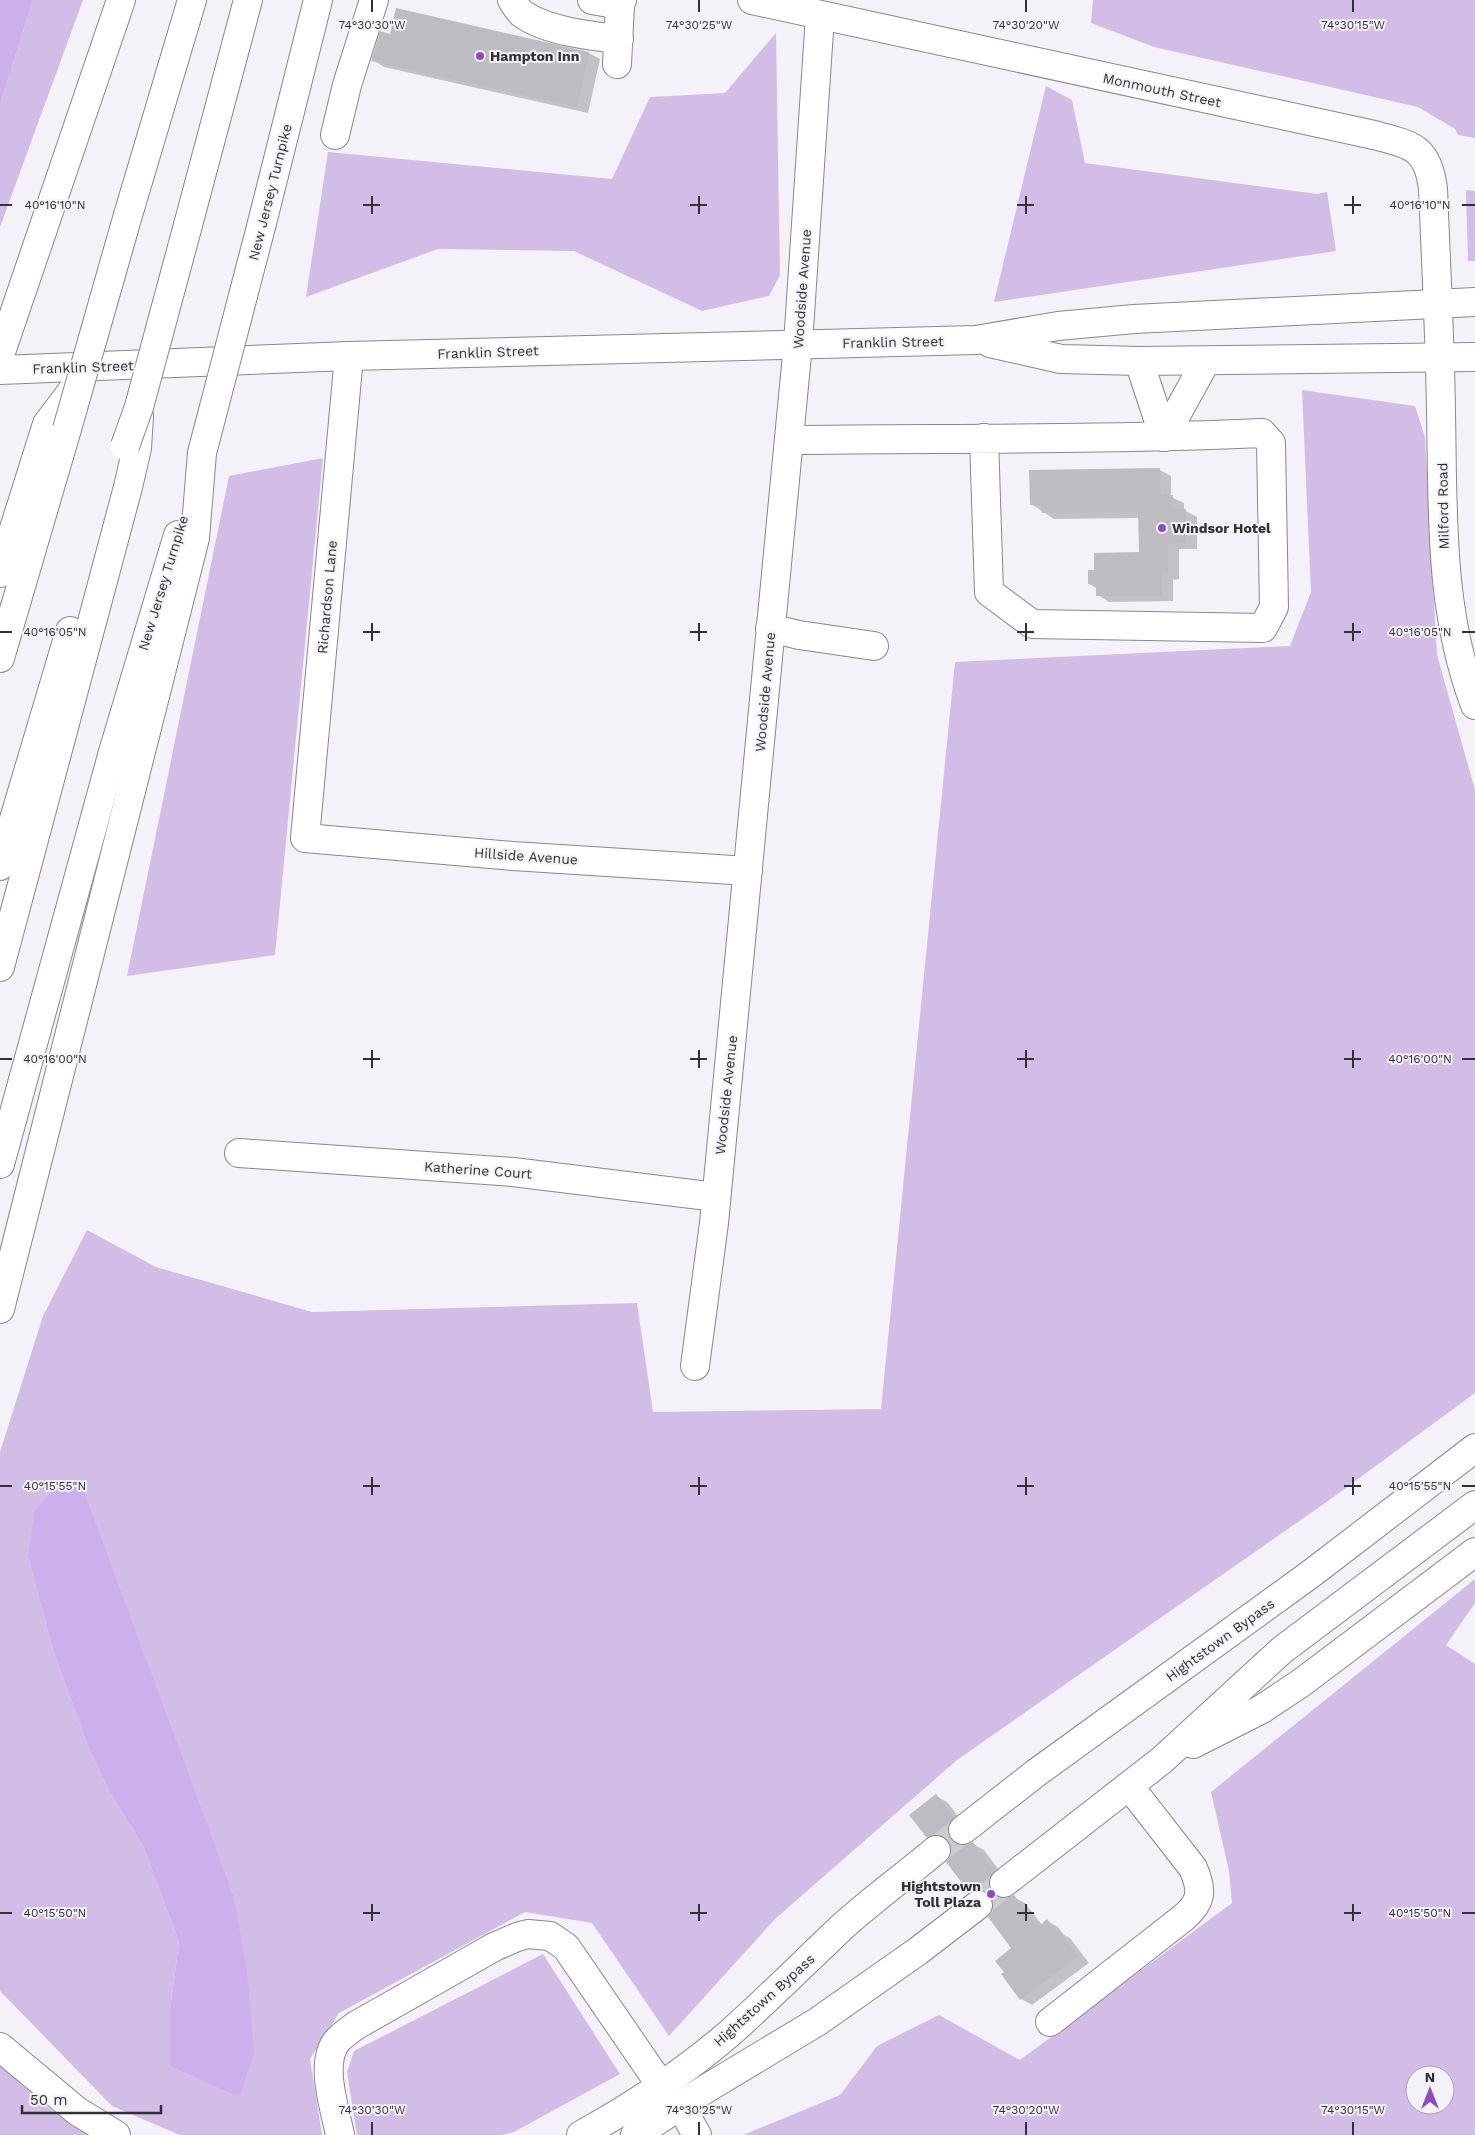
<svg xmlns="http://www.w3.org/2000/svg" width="1475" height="2135" font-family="'Work Sans',sans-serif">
<rect width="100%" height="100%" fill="#f4f1f8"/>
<!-- green -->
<g fill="#d2bde7" fill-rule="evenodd">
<polygon points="33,0 83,0 0,227 0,105"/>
<polygon points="1093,0 1475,0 1475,138 1458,135 1455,129 1418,107 1154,47 1091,23"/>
<polygon points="776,33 780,275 769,296 702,311 574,251 438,249 306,297 328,152 612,179 650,97 725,93"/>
<polygon points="1046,86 1072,100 1085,163 1317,194 1327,192 1336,251 994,302"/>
<polygon points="1466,190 1475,191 1475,261 1468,261"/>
<path d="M1302 390 1415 406 1425 437 1437 655 1475 790V1393L1328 1501 957 1760 775 1919 669 2036 592 1923 525 1912 339 2013 310 2059 322 2135H180L112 2106 0 1991V1452L43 1316 87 1230 156 1267 312 1312 637 1303 653 1412 881 1409 955 662 1290 646 1311 592ZM28 1557 212 1840 233 1894 170 2066V2010L179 1942 143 1846 109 1791 89 1749 53 1650Z"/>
<polygon points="323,458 275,955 127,976 229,476"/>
<path d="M1475 1579V1603L1446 1645 1475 1664V2135H743L840 2095 877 2046 939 2015 1020 2060 1232 1903 1229 1871 1211 1792ZM1415 2075H1445V2105H1415Z"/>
<polygon points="543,1954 620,2074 514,2132 502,2135 357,2135 347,2072 354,2051"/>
<polygon points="0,2063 53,2112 95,2135 0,2135"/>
</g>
<!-- water -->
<g fill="#ceafed">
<polygon points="0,0 33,0 0,105"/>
<polygon points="56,1487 83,1489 233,1894 247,1970 254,2053 239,2097 170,2066 170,2010 179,1942 143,1846 109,1791 89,1749 53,1650 28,1557 35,1510"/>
</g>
<!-- shadow -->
<g fill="#0003">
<polygon points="391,35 589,53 600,59 588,113 384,67 373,60"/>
<polygon points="1160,470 1171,476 1171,497 1184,503 1184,510 1197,517 1197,549 1179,549 1179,579 1173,580 1173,601 1109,602 1098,595 1098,589 1089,584 1096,571 1140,553 1139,518 1054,519 1031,504 1030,471"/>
<polygon points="936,1796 947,1802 964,1824 958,1839 961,1846 973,1844 984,1850 1005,1878 999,1892 1002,1899 1013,1897 1025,1903 1042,1925 1047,1921 1058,1927 1064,1935 1070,1938 1089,1963 1032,2005 1021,1999 1006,1972 1013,1948 994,1911 995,1902 992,1896 981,1898 970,1891 952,1855 953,1848 950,1841 939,1843 927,1837"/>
</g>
<!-- building -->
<g fill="#bebbc2">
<polygon points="396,8 589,52 577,107 371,61 380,31 390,34"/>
<polygon points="1160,468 1161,495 1173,495 1173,509 1186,509 1186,543 1168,544 1168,573 1162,574 1162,596 1096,596 1096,584 1088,584 1088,570 1094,570 1094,553 1139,552 1138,512 1042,513 1041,505 1030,505 1029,470"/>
<polygon points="936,1794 954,1818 948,1825 948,1832 950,1839 958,1845 966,1845 973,1842 994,1871 990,1877 989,1885 992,1893 998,1897 1006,1898 1014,1895 1038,1927 1047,1919 1057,1932 1059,1930 1078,1956 1020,2000 1001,1974 1004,1972 995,1961 1011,1948 988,1917 993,1911 993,1902 991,1896 984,1890 976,1890 969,1892 946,1862 951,1855 951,1848 948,1840 941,1835 934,1835 927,1838 909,1815"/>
</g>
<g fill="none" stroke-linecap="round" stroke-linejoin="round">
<!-- highway-tunnel -->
<g stroke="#cdcad1" stroke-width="28" stroke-dasharray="28 14" stroke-linecap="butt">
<polyline points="936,1850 963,1830"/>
<polyline points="978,1905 1004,1883"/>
</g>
<!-- minor casing -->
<g stroke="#89868c" stroke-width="30">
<g id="minor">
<path d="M512 0C515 5 519 12 524 15 548 31 590 36 619 39"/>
<polyline points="592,0 620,5 622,0"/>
<path d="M752 0 1374 135C1412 145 1428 147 1433 189 1436 264 1440 338 1441 413 1443 512 1439 610 1475 705"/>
<polyline points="617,64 620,5"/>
<polyline points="335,135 347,85 374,0"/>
<polyline points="349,356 305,838 513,856 748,871"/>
<polyline points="1139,361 1164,437"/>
<polyline points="1164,437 1206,361"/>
<path d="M789 440C946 438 1104 440 1262 433L1271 443 1274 607 1263 628 1032 624 989 592 984 438"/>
<polyline points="770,628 799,635 874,646"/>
<polyline points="239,1153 513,1172 716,1197"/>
<polyline points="695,1366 714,1223 798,344 820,16"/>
<path d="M1050 2022 1183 1918C1202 1902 1203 1891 1193 1868L1129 1786"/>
<polyline points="689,2121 697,2135"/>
<path d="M340 2135C335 2109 319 2063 337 2041 342 2035 349 2031 355 2026L494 1947 517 1937 528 1934 550 1936 566 1947 662 2087"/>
</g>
</g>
<!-- major casing -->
<g stroke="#89868c" stroke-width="30">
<g id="major">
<polyline points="990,343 1061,359 1139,361 1475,357"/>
<polyline points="0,370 349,356 976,340 1058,326 1134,319 1475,302"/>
</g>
</g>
<!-- highway casing -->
<g stroke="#89868c" stroke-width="30">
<g id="highway">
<polyline points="128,215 192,0"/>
<polyline points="262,223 318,0"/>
<polyline points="188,225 248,0"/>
<polyline points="0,355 121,0"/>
<polyline points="0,573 47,424 81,379"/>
<polyline points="0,658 67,429"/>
<polyline points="0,866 70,631"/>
<polyline points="0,967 128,487 137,448 139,416"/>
<polyline points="0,1164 113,752 178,535"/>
<polyline points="0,1309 195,538 202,453"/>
<polyline points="1193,1744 1262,1709 1301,1683 1475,1552"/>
<polyline points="963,1830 1036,1773 1312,1573 1475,1448"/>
<polyline points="1004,1883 1162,1760 1282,1650 1475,1505"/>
<polyline points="0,2047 77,2111 116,2135"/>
<path d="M581 2135C635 2105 685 2072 731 2032 769 1998 805 1962 842 1927 872 1900 905 1876 936 1850"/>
<polyline points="635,2135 709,2087 817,2022 918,1951 978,1905"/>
</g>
</g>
<!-- minor -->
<use href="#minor" stroke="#fff" stroke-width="28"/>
<!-- major -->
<use href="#major" stroke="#fff" stroke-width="28"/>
<!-- highway -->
<use href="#highway" stroke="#fff" stroke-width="28"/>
<!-- highway-bridge casing -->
<g stroke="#89868c" stroke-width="30" stroke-linecap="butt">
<g id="highway-bridge">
<polyline points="67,429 128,215"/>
<polyline points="125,446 139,407 188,225"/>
<polyline points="202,453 262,223"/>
</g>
</g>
<!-- highway-bridge -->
<use href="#highway-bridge" stroke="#fff" stroke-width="28"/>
</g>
<!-- ticks -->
<path fill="none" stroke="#313033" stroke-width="2" d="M372 0V12M699 0V12M1026 0V12M1353 0V12M372 196V214M699 196V214M1026 196V214M1353 196V214M0 205H12M363 205H380M690 205H707M1017 205H1034M1344 205H1361M1462 205H1475M372 623V641M699 623V641M1026 623V641M1353 623V641M0 632H12M363 632H380M690 632H707M1017 632H1034M1344 632H1361M1462 632H1475M372 1050V1068M699 1050V1068M1026 1050V1068M1353 1050V1068M0 1059H12M363 1059H380M690 1059H707M1017 1059H1034M1344 1059H1361M1462 1059H1475M372 1477V1495M699 1477V1495M1026 1477V1495M1353 1477V1495M0 1486H12M363 1486H380M690 1486H707M1017 1486H1034M1344 1486H1361M1462 1486H1475M372 1904V1921M699 1904V1921M1026 1904V1921M1353 1904V1921M0 1913H12M363 1913H380M690 1913H707M1017 1913H1034M1344 1913H1361M1462 1913H1475M372 2122V2135M699 2122V2135M1026 2122V2135M1353 2122V2135"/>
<!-- markers -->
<g fill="#8c4bc0" stroke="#f4f1f8" stroke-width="2">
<circle cx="480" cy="56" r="5"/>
<circle cx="1162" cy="528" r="5"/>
<circle cx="991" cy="1894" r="5"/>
</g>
<g text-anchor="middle" stroke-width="4" stroke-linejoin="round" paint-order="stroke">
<!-- poi labels -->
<g font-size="14" font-weight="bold" fill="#313033" stroke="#f4f1f8" text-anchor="start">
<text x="490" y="61">Hampton Inn</text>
<text x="1172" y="533">Windsor Hotel</text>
<text x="981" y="1891" text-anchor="end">Hightstown<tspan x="981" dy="16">Toll Plaza</tspan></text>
</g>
<!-- street labels -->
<g font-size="14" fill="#313033" stroke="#f4f1f8">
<text transform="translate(1162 90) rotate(12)" y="5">Monmouth Street</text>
<text transform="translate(270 192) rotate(-76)" y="5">New Jersey Turnpike</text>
<text transform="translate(802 289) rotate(-86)" y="5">Woodside Avenue</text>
<text transform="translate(893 342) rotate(-1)" y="5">Franklin Street</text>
<text transform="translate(488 352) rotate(-2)" y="5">Franklin Street</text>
<text transform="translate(83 367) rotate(-2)" y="5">Franklin Street</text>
<text transform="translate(1443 506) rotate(-91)" y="5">Milford Road</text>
<text transform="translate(163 583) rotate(-73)" y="5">New Jersey Turnpike</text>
<text transform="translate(327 597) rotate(-85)" y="5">Richardson Lane</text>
<text transform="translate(765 692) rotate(-85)" y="5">Woodside Avenue</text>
<text transform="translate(526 856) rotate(4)" y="5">Hillside Avenue</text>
<text transform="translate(726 1095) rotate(-84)" y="5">Woodside Avenue</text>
<text transform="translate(478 1170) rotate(4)" y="5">Katherine Court</text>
<text transform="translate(1220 1640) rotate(-36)" y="5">Hightstown Bypass</text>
<text transform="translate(764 2000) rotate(-42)" y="5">Hightstown Bypass</text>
</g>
</g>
<g font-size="12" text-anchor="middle" fill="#313033" stroke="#f4f1f8" stroke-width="4" stroke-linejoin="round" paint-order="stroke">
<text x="372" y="29">74°30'30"W</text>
<text x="699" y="29">74°30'25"W</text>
<text x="1026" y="29">74°30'20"W</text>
<text x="1353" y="29">74°30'15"W</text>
<text x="55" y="209">40°16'10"N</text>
<text x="1420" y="209">40°16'10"N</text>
<text x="55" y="636">40°16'05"N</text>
<text x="1420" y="636">40°16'05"N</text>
<text x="55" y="1063">40°16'00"N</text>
<text x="1420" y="1063">40°16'00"N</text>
<text x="55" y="1490">40°15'55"N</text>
<text x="1420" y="1490">40°15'55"N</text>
<text x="55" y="1917">40°15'50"N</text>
<text x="1420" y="1917">40°15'50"N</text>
<text x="372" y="2114">74°30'30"W</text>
<text x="699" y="2114">74°30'25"W</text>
<text x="1026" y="2114">74°30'20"W</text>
<text x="1353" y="2114">74°30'15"W</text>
</g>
<!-- north arrow -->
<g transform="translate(1430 2090)"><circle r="24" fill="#f4f1f8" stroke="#a6a4a9"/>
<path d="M0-4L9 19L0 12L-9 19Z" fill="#8c4bc0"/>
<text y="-8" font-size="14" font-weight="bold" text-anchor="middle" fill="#313033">N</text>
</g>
<!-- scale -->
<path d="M22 2105v8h139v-8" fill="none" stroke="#313033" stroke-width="2.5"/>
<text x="30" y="2105" font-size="15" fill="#313033" stroke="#f4f1f8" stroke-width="4" paint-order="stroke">50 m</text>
</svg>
